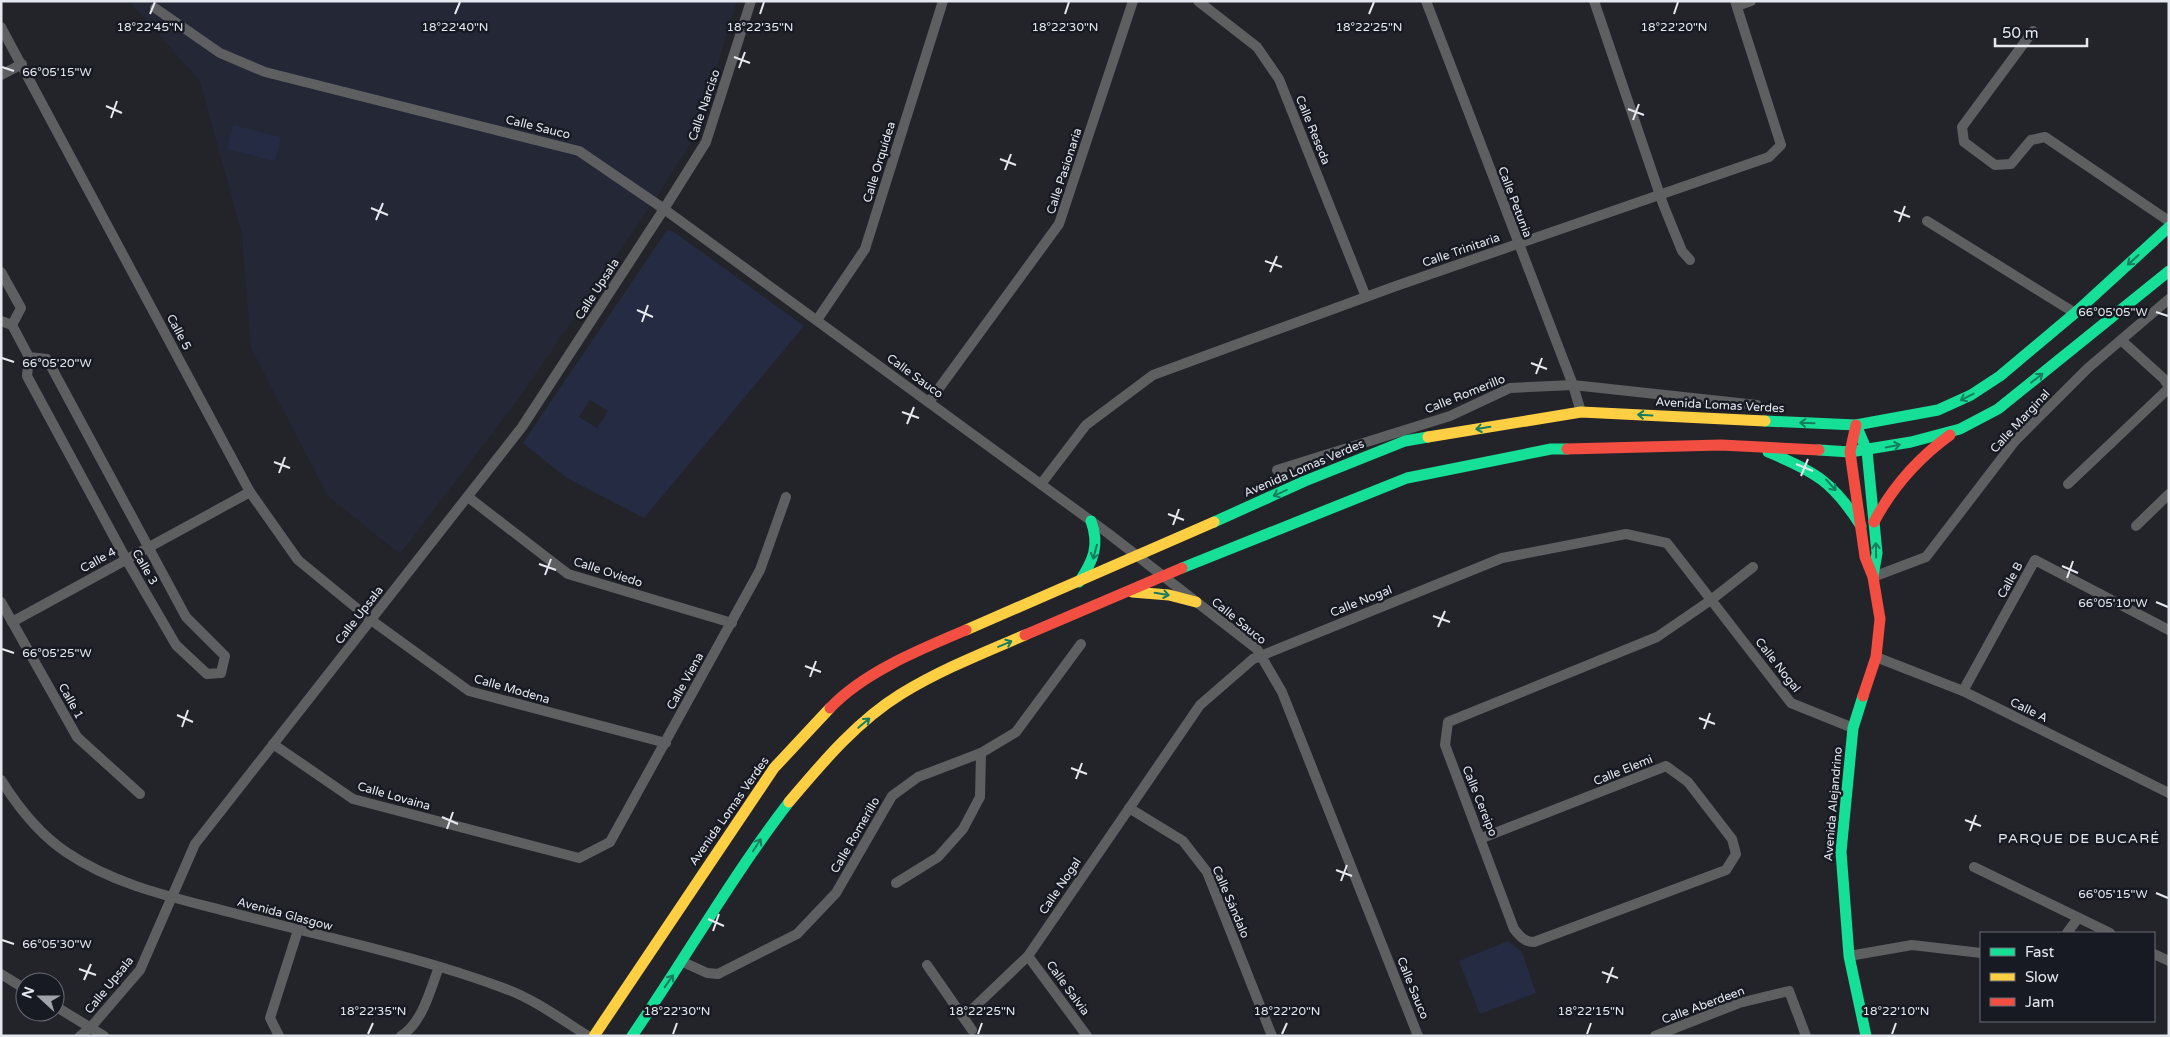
<svg xmlns="http://www.w3.org/2000/svg" width="2170" height="1037" font-family="'Varela Round',sans-serif">
<rect width="100%" height="100%" fill="#23242a"/>
<!-- built -->
<polygon fill="#242736" points="129,1 737,1 696,135 653,202 522,394 400,554 328,496 251,348 242,234 200,81"/>
<!-- green -->
<g fill="#252b43" fill-rule="evenodd">
<polygon points="233,125 281,137 275,161 227,149"/>
<path d="M667 230 674 232 804 326 644 518 567 478 523 443ZM590 400 608 411 597 428 579 417Z"/>
<polygon points="1508,941 1522,952 1536,993 1480,1014 1459,961"/>
</g>
<g fill="none" stroke-linecap="round" stroke-linejoin="round">
<!-- street -->
<g stroke="#5e5f61" stroke-width="10">
<polyline points="1198,1 1257,47 1279,79 1366,297"/>
<polyline points="1426,1 1573,385 1581,412"/>
<polyline points="1594,1 1663,204 1682,251 1690,260"/>
<polyline points="1737,6 1751,1"/>
<polyline points="155,8 220,53 265,72 579,151 664,209 1109,534 1257,649 1282,692 1418,1036"/>
<polyline points="1,27 250,492 298,560 371,620 469,691 666,743"/>
<polyline points="2033,31 1962,127 1964,142 1995,165 2011,164 2031,140 2045,137 2169,221"/>
<polyline points="1,75 22,64"/>
<polyline points="1927,221 2075,313"/>
<polyline points="1,272 21,308 12,325"/>
<polyline points="817,320 865,249 943,1"/>
<polyline points="1,321 12,325 29,357 27,376 126,559 176,645 207,674 221,673 225,656 186,617 47,359 29,357"/>
<polyline points="2121,340 2164,379 2169,387"/>
<polyline points="929,402 1059,224 1133,1"/>
<polyline points="1277,470 1450,416 1510,388 1573,385 1757,405"/>
<polyline points="1041,484 1086,425 1153,375 1396,286 1769,157 1781,145 1735,1"/>
<polyline points="2068,484 2169,388"/>
<polyline points="468,497 568,574 732,623"/>
<polyline points="2136,526 2169,494"/>
<polyline points="1873,577 1926,557 2015,441 2088,368 2169,299"/>
<polyline points="1,602 77,737 140,794"/>
<polyline points="12,622 250,492"/>
<polyline points="1876,657 1963,691 2169,793"/>
<polyline points="1963,691 2035,560 2169,630"/>
<polyline points="273,744 353,799 579,858 610,842 760,570 786,497"/>
<path d="M1 780C18 807 39 834 66 852 116 886 176 898 233 913 324 937 418 956 506 989 532 998 564 1021 588 1036"/>
<polyline points="1129,808 1183,841 1207,872 1272,1036"/>
<path d="M1482 838 1666 766 1688 782 1732 839 1736 854 1726 870 1534 942C1524 942 1520 936 1514 929L1445 745 1448 722 1657 637 1711 600 1753 567"/>
<polyline points="1974,867 2110,933"/>
<polyline points="896,883 938,857 963,829 980,797 981,753"/>
<polyline points="2067,933 2078,918"/>
<polyline points="2154,954 2169,961"/>
<polyline points="1028,956 1087,1036"/>
<polyline points="1849,956 1912,945 1981,953"/>
<polyline points="683,962 707,973 718,974 797,934 836,893 892,796 918,777 981,753 1016,732 1081,644"/>
<polyline points="927,965 972,1030"/>
<polyline points="1,974 25,989"/>
<polyline points="55,1006 104,1036"/>
<polyline points="964,1017 1028,956 1200,705 1253,659 1502,558 1626,534 1667,543 1791,703 1853,728"/>
<polyline points="80,1036 91,1027 140,970 195,844 522,427 664,209 706,142 751,1"/>
<polyline points="279,1036 270,1018 298,930"/>
<path d="M401 1036C423 1022 430 990 439 967"/>
<polyline points="1655,1036 1739,1003 1789,991 1806,1036"/>
</g>
<!-- fast -->
<g stroke="#16e098" stroke-width="11">
<polyline points="1765,421 1856,425 1938,410 1971,395 2000,376 2075,313 2169,227"/>
<polyline points="1856,425 1867,451 1877,553 1873,576"/>
<polyline points="1819,450 1850,452 1911,442 1960,429 1998,409 2169,271"/>
<path d="M1768 452C1815 471 1834 483 1861 526"/>
<polyline points="1214,522 1305,481 1405,441 1428,437"/>
<polyline points="1182,568 1407,478 1551,449 1567,449"/>
<path d="M1079 582C1093 561 1100 546 1091 521"/>
<polyline points="1863,696 1853,728 1841,852 1849,956 1866,1036"/>
<path d="M632 1036C685 959 732 876 789 802"/>
</g>
<!-- slow -->
<g stroke="#ffcf43" stroke-width="11">
<polyline points="1428,437 1581,412 1765,421"/>
<polyline points="1132,592 1169,595 1196,602"/>
<polyline points="966,630 1214,522"/>
<path d="M789 802C822 763 857 721 901 694 940 670 983 653 1025 635"/>
<polyline points="594,1036 774,768 830,708"/>
</g>
<!-- jam -->
<g stroke="#f24e42" stroke-width="11">
<polyline points="1856,425 1850,452 1865,557 1873,577 1880,619 1876,657 1863,696"/>
<polyline points="1567,449 1721,445 1819,450"/>
<path d="M1874 522C1893 486 1917 459 1950 435"/>
<polyline points="1025,635 1182,568"/>
<path d="M830 708C864 672 921 649 966 630"/>
</g>
</g>
<!-- one-way arrows -->
<defs><path id="oneway-shaft" d="M-6 0H5M1.5-3L5.5 0L1.5 3" fill="none" stroke-width="1.6" stroke-linecap="round" stroke-linejoin="round" transform="scale(1.25)"/></defs>
<g stroke="#167d5e">
<use href="#oneway-shaft" transform="translate(2133 260) rotate(138)"/>
<use href="#oneway-shaft" transform="translate(2037 378) rotate(-38)"/>
<use href="#oneway-shaft" transform="translate(1967 397) rotate(153)"/>
<use href="#oneway-shaft" transform="translate(1645 415) rotate(-177)"/>
<use href="#oneway-shaft" transform="translate(1807 423) rotate(-178)"/>
<use href="#oneway-shaft" transform="translate(1483 428) rotate(171)"/>
<use href="#oneway-shaft" transform="translate(1893 446) rotate(-11)"/>
<use href="#oneway-shaft" transform="translate(1831 485) rotate(48)"/>
<use href="#oneway-shaft" transform="translate(1280 493) rotate(156)"/>
<use href="#oneway-shaft" transform="translate(1876 550) rotate(-91)"/>
<use href="#oneway-shaft" transform="translate(1095 552) rotate(105)"/>
<use href="#oneway-shaft" transform="translate(1162 594) rotate(9)"/>
<use href="#oneway-shaft" transform="translate(1005 644) rotate(-23)"/>
<use href="#oneway-shaft" transform="translate(864 723) rotate(-40)"/>
<use href="#oneway-shaft" transform="translate(757 845) rotate(-57)"/>
<use href="#oneway-shaft" transform="translate(669 981) rotate(-55)"/>
</g>
<!-- ticks -->
<path fill="none" stroke="#e6e8ef" stroke-width="2" d="M150 14 155 2M455 14 460 2M760 14 764 2M1065 14 1069 2M1369 14 1374 2M1674 14 1678 2M734 57 750 63M2 67 14 71M739 68 745 52M106 106 122 113M1628 109 1644 115M111 118 117 101M1633 120 1639 104M1000 159 1016 165M1005 170 1011 154M371 208 388 215M1894 211 1910 217M376 220 383 203M1899 222 1905 206M1265 261 1282 267M1270 272 1277 256M637 310 653 317M2156 312 2168 316M642 322 648 305M2 358 14 362M1531 363 1547 369M1536 374 1542 358M902 412 919 418M907 424 914 407M274 462 290 468M1796 464 1813 471M279 473 285 457M1801 476 1808 459M1168 514 1184 520M1173 525 1179 509M539 564 556 570M2062 566 2078 573M545 575 551 559M2067 578 2073 561M2156 602 2168 607M1433 616 1450 622M1438 627 1445 611M2 649 14 653M805 666 821 672M810 677 816 661M177 715 193 722M1699 718 1715 724M182 727 188 710M1704 729 1710 713M1071 768 1087 774M1076 779 1082 763M442 817 458 824M1965 820 1981 826M447 829 453 812M1970 831 1976 815M1336 870 1352 876M1341 881 1347 865M2156 893 2168 898M708 919 724 926M713 931 719 914M2 940 14 944M79 969 96 975M1602 972 1618 978M84 980 91 964M1607 983 1613 967M368 1034 373 1023M673 1034 677 1023M978 1034 982 1023M1282 1034 1287 1023M1587 1034 1591 1023M1892 1034 1896 1023"/>
<g text-anchor="middle" stroke-width="5" stroke-linejoin="round" paint-order="stroke">
<!-- street labels -->
<g font-size="12" fill="#e6e8ef" stroke="#171a23">
<text transform="translate(704 105) rotate(-71)" y="4">Calle Narciso</text>
<text transform="translate(538 127) rotate(14)" y="4">Calle Sauco</text>
<text transform="translate(1313 130) rotate(68)" y="4">Calle Reseda</text>
<text transform="translate(879 162) rotate(-73)" y="4">Calle Orquídea</text>
<text transform="translate(1064 171) rotate(-72)" y="4">Calle Pasionaria</text>
<text transform="translate(1515 202) rotate(69)" y="4">Calle Petunia</text>
<text transform="translate(1461 250) rotate(-19)" y="4">Calle Trinitaria</text>
<text transform="translate(597 289) rotate(-57)" y="4">Calle Upsala</text>
<text transform="translate(179 332) rotate(62)" y="4">Calle 5</text>
<text transform="translate(915 376) rotate(36)" y="4">Calle Sauco</text>
<text transform="translate(1465 394) rotate(-22)" y="4">Calle Romerillo</text>
<text transform="translate(1720 405) rotate(3)" y="4">Avenida Lomas Verdes</text>
<text transform="translate(2020 421) rotate(-47)" y="4">Calle Marginal</text>
<text transform="translate(1304 468) rotate(-23)" y="4">Avenida Lomas Verdes</text>
<text transform="translate(98 560) rotate(-29)" y="4">Calle 4</text>
<text transform="translate(145 567) rotate(60)" y="4">Calle 3</text>
<text transform="translate(608 572) rotate(18)" y="4">Calle Oviedo</text>
<text transform="translate(2010 580) rotate(-61)" y="4">Calle B</text>
<text transform="translate(1361 601) rotate(-22)" y="4">Calle Nogal</text>
<text transform="translate(359 615) rotate(-52)" y="4">Calle Upsala</text>
<text transform="translate(1239 621) rotate(39)" y="4">Calle Sauco</text>
<text transform="translate(1778 665) rotate(52)" y="4">Calle Nogal</text>
<text transform="translate(685 681) rotate(-61)" y="4">Calle Viena</text>
<text transform="translate(512 689) rotate(16)" y="4">Calle Modena</text>
<text transform="translate(71 701) rotate(61)" y="4">Calle 1</text>
<text transform="translate(2029 710) rotate(26)" y="4">Calle A</text>
<text transform="translate(1623 770) rotate(-22)" y="4">Calle Elemi</text>
<text transform="translate(394 796) rotate(16)" y="4">Calle Lovaina</text>
<text transform="translate(1480 801) rotate(68)" y="4">Calle Cereipo</text>
<text transform="translate(1833 804) rotate(-85)" y="4">Avenida Alejandrino</text>
<text transform="translate(729 811) rotate(-55)" y="4">Avenida Lomas Verdes</text>
<text transform="translate(855 835) rotate(-60)" y="4">Calle Romerillo</text>
<text transform="translate(1060 886) rotate(-56)" y="4">Calle Nogal</text>
<text transform="translate(1231 902) rotate(67)" y="4">Calle Sándalo</text>
<text transform="translate(285 914) rotate(15)" y="4">Avenida Glasgow</text>
<text transform="translate(109 985) rotate(-51)" y="4">Calle Upsala</text>
<text transform="translate(1068 988) rotate(54)" y="4">Calle Salvia</text>
<text transform="translate(1413 988) rotate(68)" y="4">Calle Sauco</text>
<text transform="translate(1703 1005) rotate(-20)" y="4">Calle Aberdeen</text>
</g>
<!-- neighbourhood labels -->
<g font-size="14" letter-spacing="1" fill="#e6e8ef" stroke="#171a23">
<text x="2079" y="843">PARQUE DE BUCARÉ</text>
</g>
</g>
<g font-size="12" text-anchor="middle" fill="#e6e8ef" stroke="#171a23" stroke-width="5" stroke-linejoin="round" paint-order="stroke">
<text x="150" y="31">18°22'45"N</text>
<text x="455" y="31">18°22'40"N</text>
<text x="760" y="31">18°22'35"N</text>
<text x="1065" y="31">18°22'30"N</text>
<text x="1369" y="31">18°22'25"N</text>
<text x="1674" y="31">18°22'20"N</text>
<text x="57" y="76">66°05'15"W</text>
<text x="2113" y="316">66°05'05"W</text>
<text x="57" y="367">66°05'20"W</text>
<text x="2113" y="607">66°05'10"W</text>
<text x="57" y="657">66°05'25"W</text>
<text x="2113" y="898">66°05'15"W</text>
<text x="57" y="948">66°05'30"W</text>
<text x="373" y="1015">18°22'35"N</text>
<text x="677" y="1015">18°22'30"N</text>
<text x="982" y="1015">18°22'25"N</text>
<text x="1287" y="1015">18°22'20"N</text>
<text x="1591" y="1015">18°22'15"N</text>
<text x="1896" y="1015">18°22'10"N</text>
</g>
<!-- border -->
<rect width="2170" height="1037" fill="none" stroke="#e6e8ef" stroke-width="5"/>
<!-- legend -->
<rect x="1980" y="932" width="175" height="90" fill="#171a23" stroke="#6a6c75"/>
<rect x="1990" y="948" width="25" height="8" fill="#16e098" stroke="#6a6c75"/>
<text x="2025" y="957" font-size="15" fill="#e6e8ef">Fast</text>
<rect x="1990" y="973" width="25" height="8" fill="#ffcf43" stroke="#6a6c75"/>
<text x="2025" y="982" font-size="15" fill="#e6e8ef">Slow</text>
<rect x="1990" y="998" width="25" height="8" fill="#f24e42" stroke="#6a6c75"/>
<text x="2025" y="1007" font-size="15" fill="#e6e8ef">Jam</text>
<!-- north arrow -->
<g transform="translate(40 997) rotate(291)"><circle r="24" fill="#171a23" stroke="#6a6c75"/>
<path d="M0-4L9 19L0 12L-9 19Z" fill="#a2a3aa"/>
<text y="-8" font-size="14" font-weight="bold" text-anchor="middle" fill="#e6e8ef">N</text>
</g>
<!-- scale -->
<path d="M1995 38v8h92v-8" fill="none" stroke="#e6e8ef" stroke-width="2.5"/>
<text x="2002" y="38" font-size="15" fill="#e6e8ef" stroke="#171a23" stroke-width="4" paint-order="stroke">50 m</text>
</svg>
